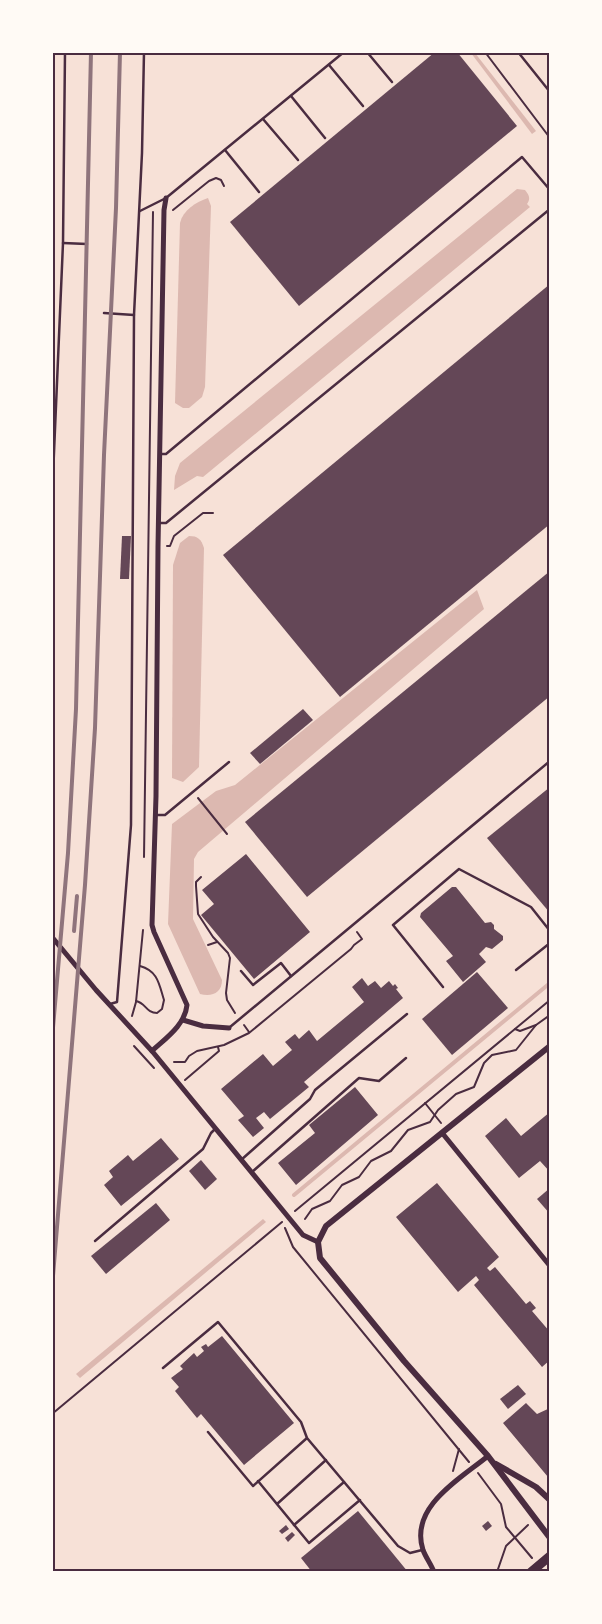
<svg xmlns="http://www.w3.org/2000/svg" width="602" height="1624" font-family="'Work Sans',sans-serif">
<rect width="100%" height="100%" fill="#f7e1d7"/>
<!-- water -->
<g fill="#dcb8b0">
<polygon points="471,53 475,53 536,131 532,134"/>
<path d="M517 189 525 190C529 195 531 198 527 204L530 207 203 477 197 476 174 490 175 476 180 463Z"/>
<path d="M208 198 211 206 205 387 202 397 189 408H183L175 403 180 223C183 210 196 202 208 198Z"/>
<path d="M189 536C198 536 201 539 204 548L199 767 183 782 172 778 173 565 180 543Z"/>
<path d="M477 590 484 609 198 852 194 859 193 919 222 980C222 993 212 997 200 994L168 924 172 824 216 791 235 785Z"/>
<polygon points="263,1219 266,1222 80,1378 76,1374"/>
</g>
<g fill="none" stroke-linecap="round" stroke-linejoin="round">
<!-- stream -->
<polyline stroke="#dcb8b0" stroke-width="4" points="294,1195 550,983"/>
</g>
<!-- building -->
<g fill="#644757">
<polygon points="435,52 457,52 517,126 299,306 230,222"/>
<polygon points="550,284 550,524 340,697 223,555"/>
<polygon points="122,536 131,536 129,579 120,579"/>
<polygon points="550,571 550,696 307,897 245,822"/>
<polygon points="303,709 313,720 260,764 250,753"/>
<polygon points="550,787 550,913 487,838"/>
<polygon points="246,854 310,932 254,979 201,915 214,904 202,890"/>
<polygon points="452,887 456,887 485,923 491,922 494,925 494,929 503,936 503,940 492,949 486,947 479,954 486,962 463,982 446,961 453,956 420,917 421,913"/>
<polygon points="477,972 508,1008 452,1055 422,1019"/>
<polygon points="362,978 368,986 375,981 381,988 389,981 393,986 395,984 398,988 396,989 403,998 304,1082 309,1087 270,1119 264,1112 256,1118 264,1128 253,1137 238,1120 244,1116 221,1089 263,1054 273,1066 292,1050 285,1042 295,1034 299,1039 309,1030 317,1041 364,1002 352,987"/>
<polygon points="355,1087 378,1115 296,1185 278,1163 315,1133 309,1125"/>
<polygon points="550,1112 550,1172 540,1161 519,1178 485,1136 506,1118 521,1136"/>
<polygon points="161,1138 179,1159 121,1206 104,1185 113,1177 109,1171 128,1155 133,1161"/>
<polygon points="201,1160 217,1179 205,1190 189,1171"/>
<polygon points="437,1183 499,1257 487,1268 490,1271 495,1267 526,1304 530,1301 536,1308 532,1311 550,1332 550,1360 542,1367 474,1285 479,1280 476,1276 458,1292 396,1217"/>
<polygon points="550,1188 550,1214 537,1199"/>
<polygon points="156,1203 170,1220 106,1274 91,1256"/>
<polygon points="222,1336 294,1423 244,1465 201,1414 197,1418 175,1391 179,1387 171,1378 183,1369 180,1366 194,1353 197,1357 204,1351 201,1347 206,1344 208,1347"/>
<polygon points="518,1385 526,1394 508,1409 500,1399"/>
<polygon points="526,1403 537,1414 550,1408 550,1476 548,1477 503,1423"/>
<polygon points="358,1511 408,1572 312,1572 301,1558"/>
<polygon points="488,1521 492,1526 486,1531 482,1526"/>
<polygon points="286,1525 289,1529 282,1534 279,1531"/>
<polygon points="292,1532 295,1535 288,1542 285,1538"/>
</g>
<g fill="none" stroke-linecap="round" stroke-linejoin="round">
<!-- path -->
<g stroke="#4a2c40" stroke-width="2">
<polyline points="485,52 550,138"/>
<polyline points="173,210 209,181 216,178 221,180 224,186"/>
<polyline points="167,546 170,546 174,536 203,513 213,513"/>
<polyline points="198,798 227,834"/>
<polyline points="144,857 153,212"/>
<polyline points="201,877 196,882 196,886 198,914 213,937 228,953 230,958 226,993 227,1000 235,1013"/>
<polyline points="208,945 217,942"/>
<path d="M136 1001C146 1003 146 1013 157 1013L162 1009 164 1000C159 984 158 971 140 966"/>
<polyline points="132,1016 136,1002 143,930"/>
<polyline points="244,1025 249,1032"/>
<polyline points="515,1029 520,1031 536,1025"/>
<polyline points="134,1046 154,1068"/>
<polyline points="174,1062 185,1062 189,1056 197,1051 224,1045 249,1033 351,949 354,945 362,939 357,932"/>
<polyline points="185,1080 219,1051 218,1047"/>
<polyline points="425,1103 441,1123"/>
<polyline points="295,1211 550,1000"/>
<polyline points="305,1219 312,1209 330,1201 342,1185 359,1177 371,1161 391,1151 408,1130 430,1122 438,1110 456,1094 474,1087 484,1063 492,1055 516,1050 536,1025 550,1015"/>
<polyline points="285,1228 293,1247 469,1462"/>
<polyline points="52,1414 282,1222"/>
<polyline points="453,1471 459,1449"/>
<polyline points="478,1473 501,1504 506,1527 532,1558"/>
<polyline points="497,1572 506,1546 528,1525"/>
</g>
<!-- service -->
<g stroke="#4a2c40" stroke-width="2.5">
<polyline points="367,52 392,82"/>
<polyline points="518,52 550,92"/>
<polyline points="329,65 363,106"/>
<polyline points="291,96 325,138"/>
<polyline points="263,119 298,160"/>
<polyline points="225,150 259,192"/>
<polyline points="140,211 166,198 344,52"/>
<polyline points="63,243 87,244"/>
<polyline points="104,313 134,315"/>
<polyline points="161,454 166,454 522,157 550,190"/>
<polyline points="52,499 63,243 65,52"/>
<polyline points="158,523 166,523 550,209"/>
<polyline points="156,815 165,815 229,762"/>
<polyline points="516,970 550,943"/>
<polyline points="241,971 253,985 281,963 291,976"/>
<polyline points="443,987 393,925 459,869 531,907 550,931"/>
<polyline points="110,1004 117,1002 131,825 134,315 142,153 144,52"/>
<polyline points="230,1027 550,761"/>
<polyline points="241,1160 310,1099 315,1090 407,1014"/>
<polyline points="252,1172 359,1078 379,1081 406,1058"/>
<polyline points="95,1241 203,1149 211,1133 215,1129"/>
<polyline points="163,1368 218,1322 301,1422 307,1438 398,1546 410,1553 422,1550"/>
<polyline points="208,1432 253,1486 307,1438"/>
<polyline points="258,1481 309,1543 360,1500"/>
<polyline points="277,1504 326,1460"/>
<polyline points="294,1525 344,1482"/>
</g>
<!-- minor -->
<g stroke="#4a2c40" stroke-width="5">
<polyline points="52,937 96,990 152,1051 303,1235 318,1242"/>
<polyline points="183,1020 203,1026 229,1028"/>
<path d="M152 1051C166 1038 185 1025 187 1005L154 932 152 925 156 796 158 547 164 210 166 198"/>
<polyline points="443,1134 550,1266"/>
<path d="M434 1572C431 1564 426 1558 423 1550 409 1507 460 1479 488 1456"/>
</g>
<!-- tertiary -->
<g stroke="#4a2c40" stroke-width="6">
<polyline points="550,1046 326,1226 318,1242 320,1258 404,1361 488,1456 550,1538"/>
<polyline points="496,1464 536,1487 550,1500"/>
</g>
<!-- trunk -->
<polyline stroke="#4a2c40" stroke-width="9" points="531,1572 550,1556"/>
<!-- rail -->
<g stroke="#8f747c" stroke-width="4">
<polyline points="74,931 77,896"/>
<polyline points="52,1039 68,853 76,709 91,52"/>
<polyline points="52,1288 85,885 95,728 104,455 116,208 120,52"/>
</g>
</g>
<!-- border -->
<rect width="602" height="1624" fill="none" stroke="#fffaf5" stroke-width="108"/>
<rect x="54" y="54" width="494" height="1516" fill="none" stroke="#4a2c40" stroke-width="2"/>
</svg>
